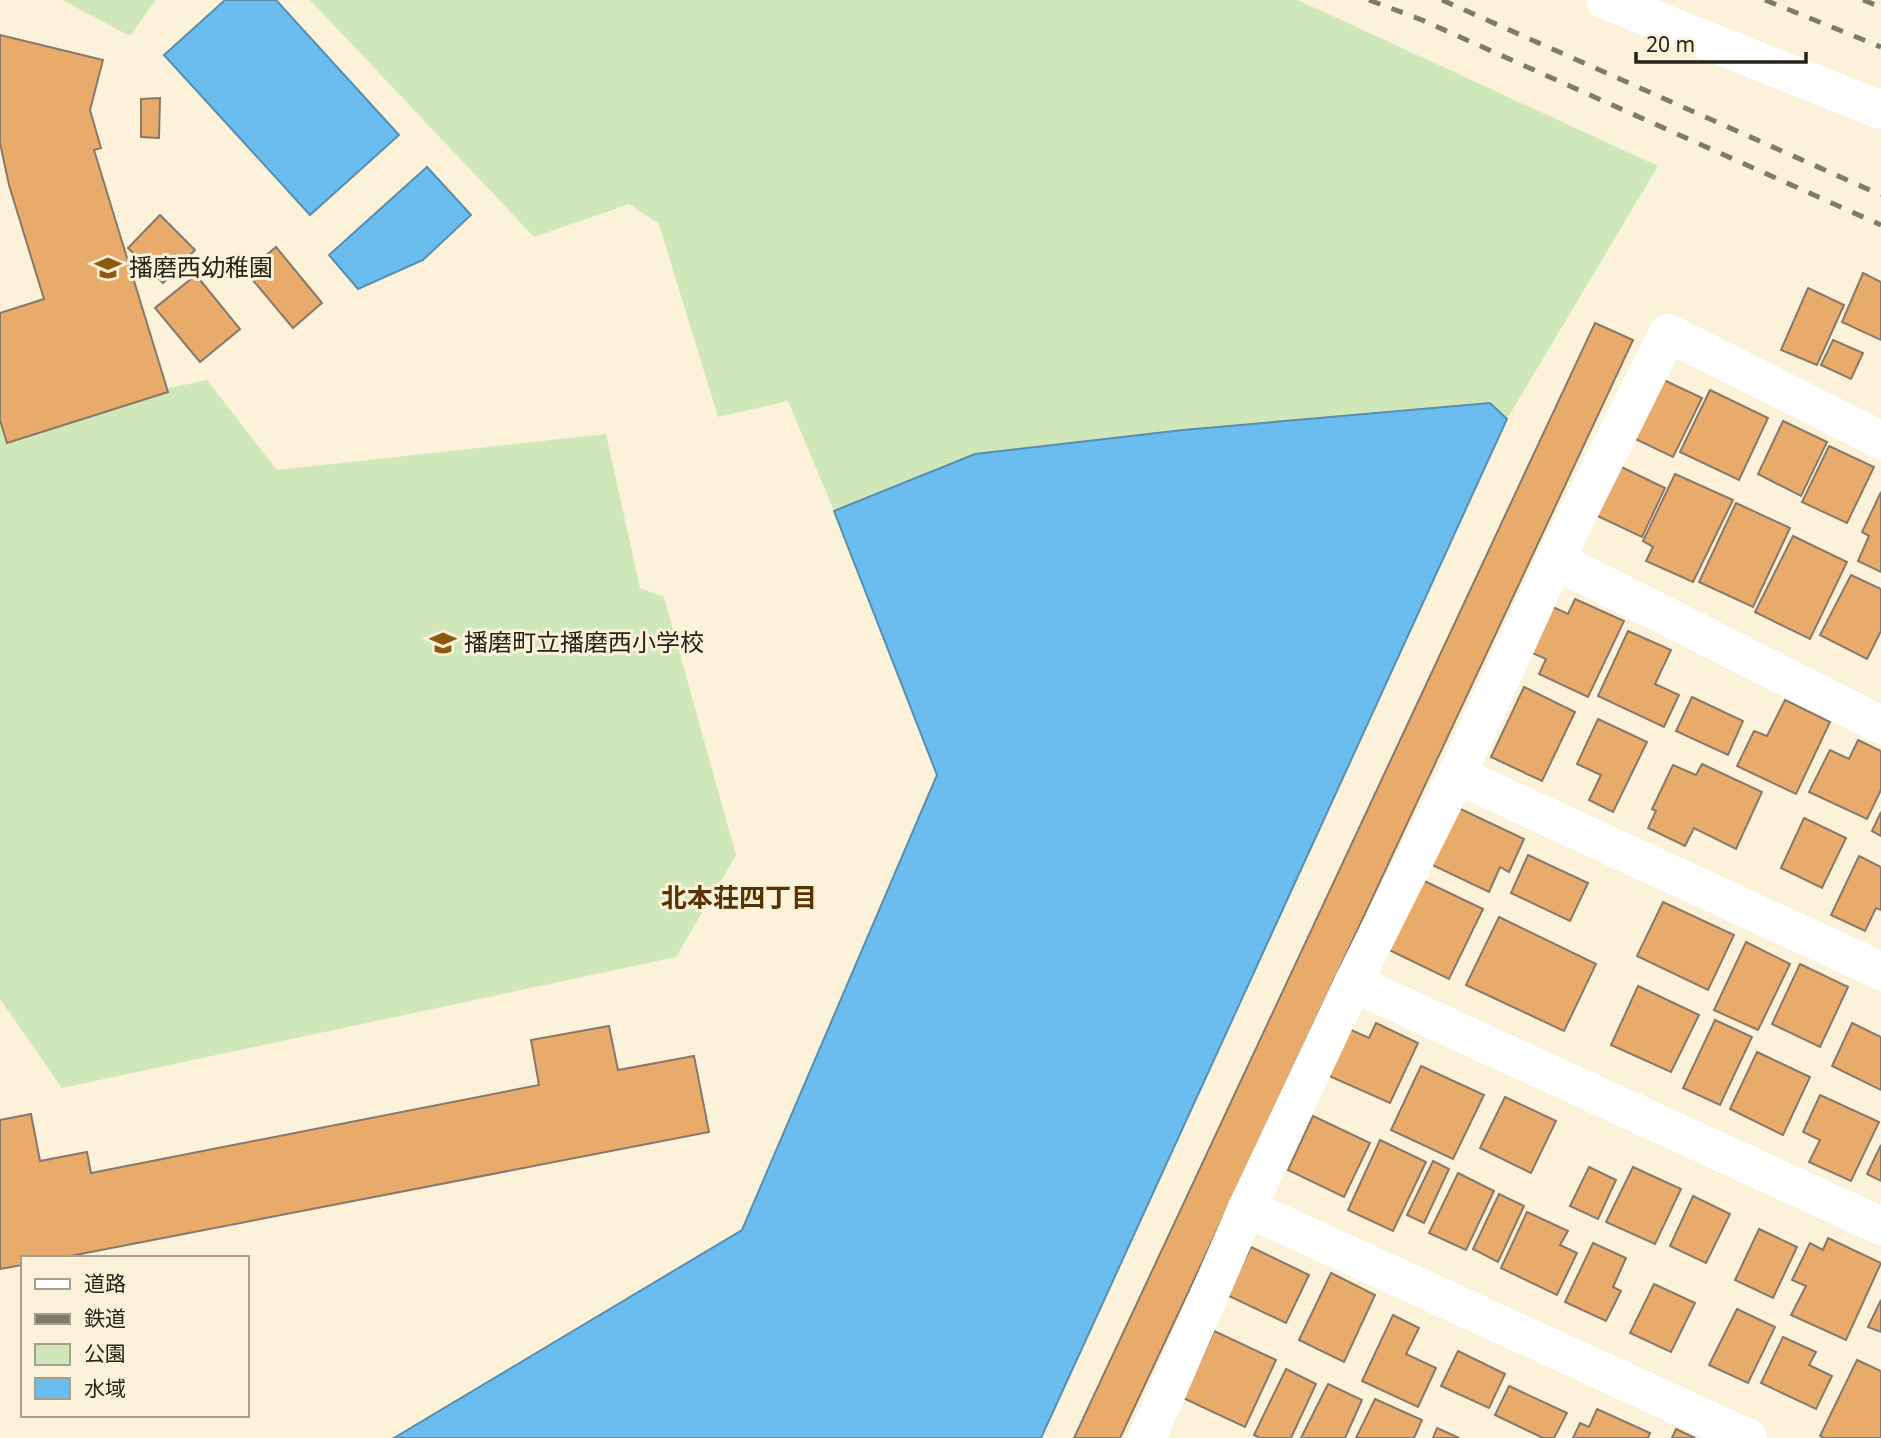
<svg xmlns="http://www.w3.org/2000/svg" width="1881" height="1438" font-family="'Noto Sans','Noto Sans JP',sans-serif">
<rect width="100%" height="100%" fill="#fcf2da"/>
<!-- green -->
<g fill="#d0e8b9">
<polygon points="62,0 156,0 130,36"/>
<polygon points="310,0 1298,0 1658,166 1507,419 1490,403 1183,430 975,454 834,511 788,401 718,417 659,224 629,204 534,237"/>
<polygon points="207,380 277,470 606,434 640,588 664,597 736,855 676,957 62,1088 0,999 0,424"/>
</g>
<!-- water -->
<g fill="#6cbdef" stroke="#578eaf" stroke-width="2">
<polygon points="225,0 276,0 399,135 310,215 164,55"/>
<polygon points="427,167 471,215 423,260 358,289 329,255"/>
<polygon points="1490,403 1507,419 1041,1438 394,1438 742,1230 937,775 834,511 975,454 1183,430"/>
</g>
<!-- building -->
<g fill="#e9ab6c" stroke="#897867" stroke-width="2">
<polygon points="0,35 103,60 90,110 101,148 94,150 168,392 7,443 0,420 0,313 44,299 9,185 0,143"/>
<polygon points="160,98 159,138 141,137 141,99"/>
<polygon points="160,215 195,250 163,283 128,248"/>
<polygon points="276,247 322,303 293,328 246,272"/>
<polygon points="1863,273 1881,282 1881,340 1842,322"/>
<polygon points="196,275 240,329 200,362 155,308"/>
<polygon points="1808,288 1844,305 1817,365 1781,350"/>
<polygon points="1595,323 1633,340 1120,1438 1074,1438"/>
<polygon points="1833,340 1863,353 1851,379 1821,365"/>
<polygon points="1651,374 1702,398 1673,457 1623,433"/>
<polygon points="1710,390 1768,418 1739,480 1680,452"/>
<polygon points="1783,421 1827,442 1801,496 1758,474"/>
<polygon points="1829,446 1874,467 1847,523 1802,502"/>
<polygon points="1611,462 1665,488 1642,537 1587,511"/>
<polygon points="1675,474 1733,500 1693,582 1646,561 1653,547 1643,541"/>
<polygon points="1881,492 1881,572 1858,561 1869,536 1862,532"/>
<polygon points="1736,503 1790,528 1753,607 1699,582"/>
<polygon points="1793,536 1847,562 1810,639 1755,612"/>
<polygon points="1851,575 1881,589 1881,631 1867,659 1820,635"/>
<polygon points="1575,599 1624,621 1588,697 1539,674 1546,659 1519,647 1540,601 1568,614"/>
<polygon points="1628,631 1671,650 1655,684 1679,695 1664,727 1598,696"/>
<polygon points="1524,687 1575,712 1542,781 1491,757"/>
<polygon points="1692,697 1743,721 1728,755 1676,731"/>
<polygon points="1785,700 1830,722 1796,794 1737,766 1754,731 1767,736"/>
<polygon points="1598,719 1647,742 1613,812 1589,800 1601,775 1577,764"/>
<polygon points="1858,740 1881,751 1881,790 1867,819 1809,792 1830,750 1849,759"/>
<polygon points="1702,764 1762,792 1736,849 1694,828 1685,846 1648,828 1656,811 1652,809 1673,765 1696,775"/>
<polygon points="1450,804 1524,839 1509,872 1500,867 1489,892 1422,860"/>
<polygon points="1881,812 1881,836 1872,831"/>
<polygon points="1804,818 1846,838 1822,888 1781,868"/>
<polygon points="1528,855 1588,883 1570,921 1511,893"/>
<polygon points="1859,856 1881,867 1881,910 1876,908 1865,931 1831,915"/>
<polygon points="1416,877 1483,909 1449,979 1383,947"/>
<polygon points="1663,902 1734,935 1708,990 1637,956"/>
<polygon points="1499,917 1596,964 1564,1031 1466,985"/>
<polygon points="1746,942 1790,964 1758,1030 1714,1010"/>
<polygon points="1800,964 1848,987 1820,1047 1772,1024"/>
<polygon points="1638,986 1699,1015 1671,1072 1611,1045"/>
<polygon points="1715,1020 1752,1037 1720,1105 1683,1088"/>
<polygon points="1376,1023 1418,1043 1390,1103 1327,1075 1349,1029 1369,1038"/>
<polygon points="1852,1023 1881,1037 1881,1090 1832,1066"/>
<polygon points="609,1026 618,1070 694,1056 709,1132 60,1258 23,1258 23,1265 0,1269 0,1120 31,1114 40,1161 87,1152 91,1173 539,1085 531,1040"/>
<polygon points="1757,1052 1810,1077 1783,1135 1730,1109"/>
<polygon points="1421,1066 1484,1095 1453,1159 1391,1130"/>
<polygon points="1820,1095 1879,1122 1851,1181 1809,1162 1820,1140 1803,1132"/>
<polygon points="1505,1097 1556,1121 1531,1173 1480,1148"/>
<polygon points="1313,1116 1370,1143 1344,1197 1288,1170"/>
<polygon points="1380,1140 1426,1162 1393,1231 1348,1210"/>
<polygon points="1881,1145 1881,1181 1867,1174"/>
<polygon points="1433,1161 1449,1169 1424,1223 1407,1215"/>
<polygon points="1589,1167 1616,1180 1598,1219 1570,1206"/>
<polygon points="1633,1167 1681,1189 1655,1244 1606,1222"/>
<polygon points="1458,1173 1494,1191 1466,1250 1429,1233"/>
<polygon points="1499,1194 1524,1206 1498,1262 1473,1249"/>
<polygon points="1693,1196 1730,1214 1706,1263 1670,1246"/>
<polygon points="1527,1212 1568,1231 1560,1245 1577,1253 1557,1295 1501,1268"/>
<polygon points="1759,1229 1797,1247 1773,1298 1735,1280"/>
<polygon points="1828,1238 1881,1263 1846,1340 1791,1315 1806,1286 1792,1280 1810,1243 1823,1250"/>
<polygon points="1593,1243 1626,1258 1613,1287 1621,1291 1606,1321 1565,1302"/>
<polygon points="1251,1247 1309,1275 1286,1323 1227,1295"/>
<polygon points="1331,1273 1375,1295 1344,1362 1299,1340"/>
<polygon points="1654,1284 1695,1303 1671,1352 1630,1333"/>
<polygon points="1881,1300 1881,1332 1868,1327"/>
<polygon points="1737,1309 1775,1327 1748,1383 1709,1365"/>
<polygon points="1393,1315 1419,1328 1406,1354 1436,1368 1418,1407 1362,1381"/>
<polygon points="1214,1331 1276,1360 1245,1427 1183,1398"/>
<polygon points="1783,1337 1816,1352 1809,1365 1832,1376 1816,1409 1761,1383"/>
<polygon points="1458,1351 1505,1374 1489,1408 1441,1386"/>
<polygon points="1857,1360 1881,1371 1881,1438 1825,1438 1820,1436"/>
<polygon points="1286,1369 1316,1384 1291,1438 1260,1438 1254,1435"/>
<polygon points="1328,1384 1362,1400 1345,1438 1301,1438"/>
<polygon points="1509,1386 1567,1413 1554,1438 1543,1438 1495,1415"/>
<polygon points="1375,1399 1422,1420 1414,1438 1356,1438"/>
<polygon points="1597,1409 1650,1433 1648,1438 1573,1438 1580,1423 1589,1427"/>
<polygon points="1437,1428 1459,1438 1433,1438"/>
<polygon points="1676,1429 1695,1438 1672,1438"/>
</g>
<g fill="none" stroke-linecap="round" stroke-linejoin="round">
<!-- minor -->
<g stroke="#fff" stroke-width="38">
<polyline points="1605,0 1881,110"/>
<polyline points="1555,560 1881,725"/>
<polyline points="1457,775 1881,971"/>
<polyline points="1353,983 1881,1226"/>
<polyline points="1247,1208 1748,1438"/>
<polyline points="1147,1438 1247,1208 1353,983 1457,775 1555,560 1668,333 1881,440"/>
</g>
<!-- rail -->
<g stroke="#807a6b" stroke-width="5" stroke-dasharray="12 12" stroke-linecap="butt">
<polyline points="1369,0 1422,20 1881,225"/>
<polyline points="1442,0 1881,195"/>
<polyline points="1765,0 1881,47"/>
<polyline points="1863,0 1881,7"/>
</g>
</g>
<!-- icons -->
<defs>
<g id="school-bare" transform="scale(2.1)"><path d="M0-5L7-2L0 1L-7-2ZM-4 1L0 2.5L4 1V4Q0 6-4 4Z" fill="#8f590d" stroke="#fcf2da" stroke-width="2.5" paint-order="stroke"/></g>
</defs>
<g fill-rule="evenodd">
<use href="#school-bare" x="108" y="268"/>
<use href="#school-bare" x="443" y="643"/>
</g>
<g text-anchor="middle" stroke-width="6" stroke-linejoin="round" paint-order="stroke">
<!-- poi labels -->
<g font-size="24" fill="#252219" stroke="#fcf2da" text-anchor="start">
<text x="129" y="276">播磨西幼稚園</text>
<text x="464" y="651">播磨町立播磨西小学校</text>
</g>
<!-- neighbourhood labels -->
<g font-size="26" font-weight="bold" fill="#583300" stroke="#fcf2da">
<text x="739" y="907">北本荘四丁目</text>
</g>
</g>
<!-- legend -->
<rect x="21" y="1256" width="228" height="161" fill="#fcf2da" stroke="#a69f8d" stroke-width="2"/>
<rect x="35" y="1279" width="35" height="10" fill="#ffffff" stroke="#a69f8d" stroke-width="2"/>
<text x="84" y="1291" font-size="21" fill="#252219">道路</text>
<rect x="35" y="1314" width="35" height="10" fill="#807a6b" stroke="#a69f8d" stroke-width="2"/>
<text x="84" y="1326" font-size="21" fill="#252219">鉄道</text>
<rect x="35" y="1344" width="35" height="21" fill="#d0e8b9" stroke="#a69f8d" stroke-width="2"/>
<text x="84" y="1361" font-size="21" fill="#252219">公園</text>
<rect x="35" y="1378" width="35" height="21" fill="#6cbdef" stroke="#a69f8d" stroke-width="2"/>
<text x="84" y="1396" font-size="21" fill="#252219">水域</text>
<!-- scale -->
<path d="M1636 52v10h170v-10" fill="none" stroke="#252219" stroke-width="3.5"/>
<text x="1646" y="52" font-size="21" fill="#252219" stroke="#fcf2da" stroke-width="5" paint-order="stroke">20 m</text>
</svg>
